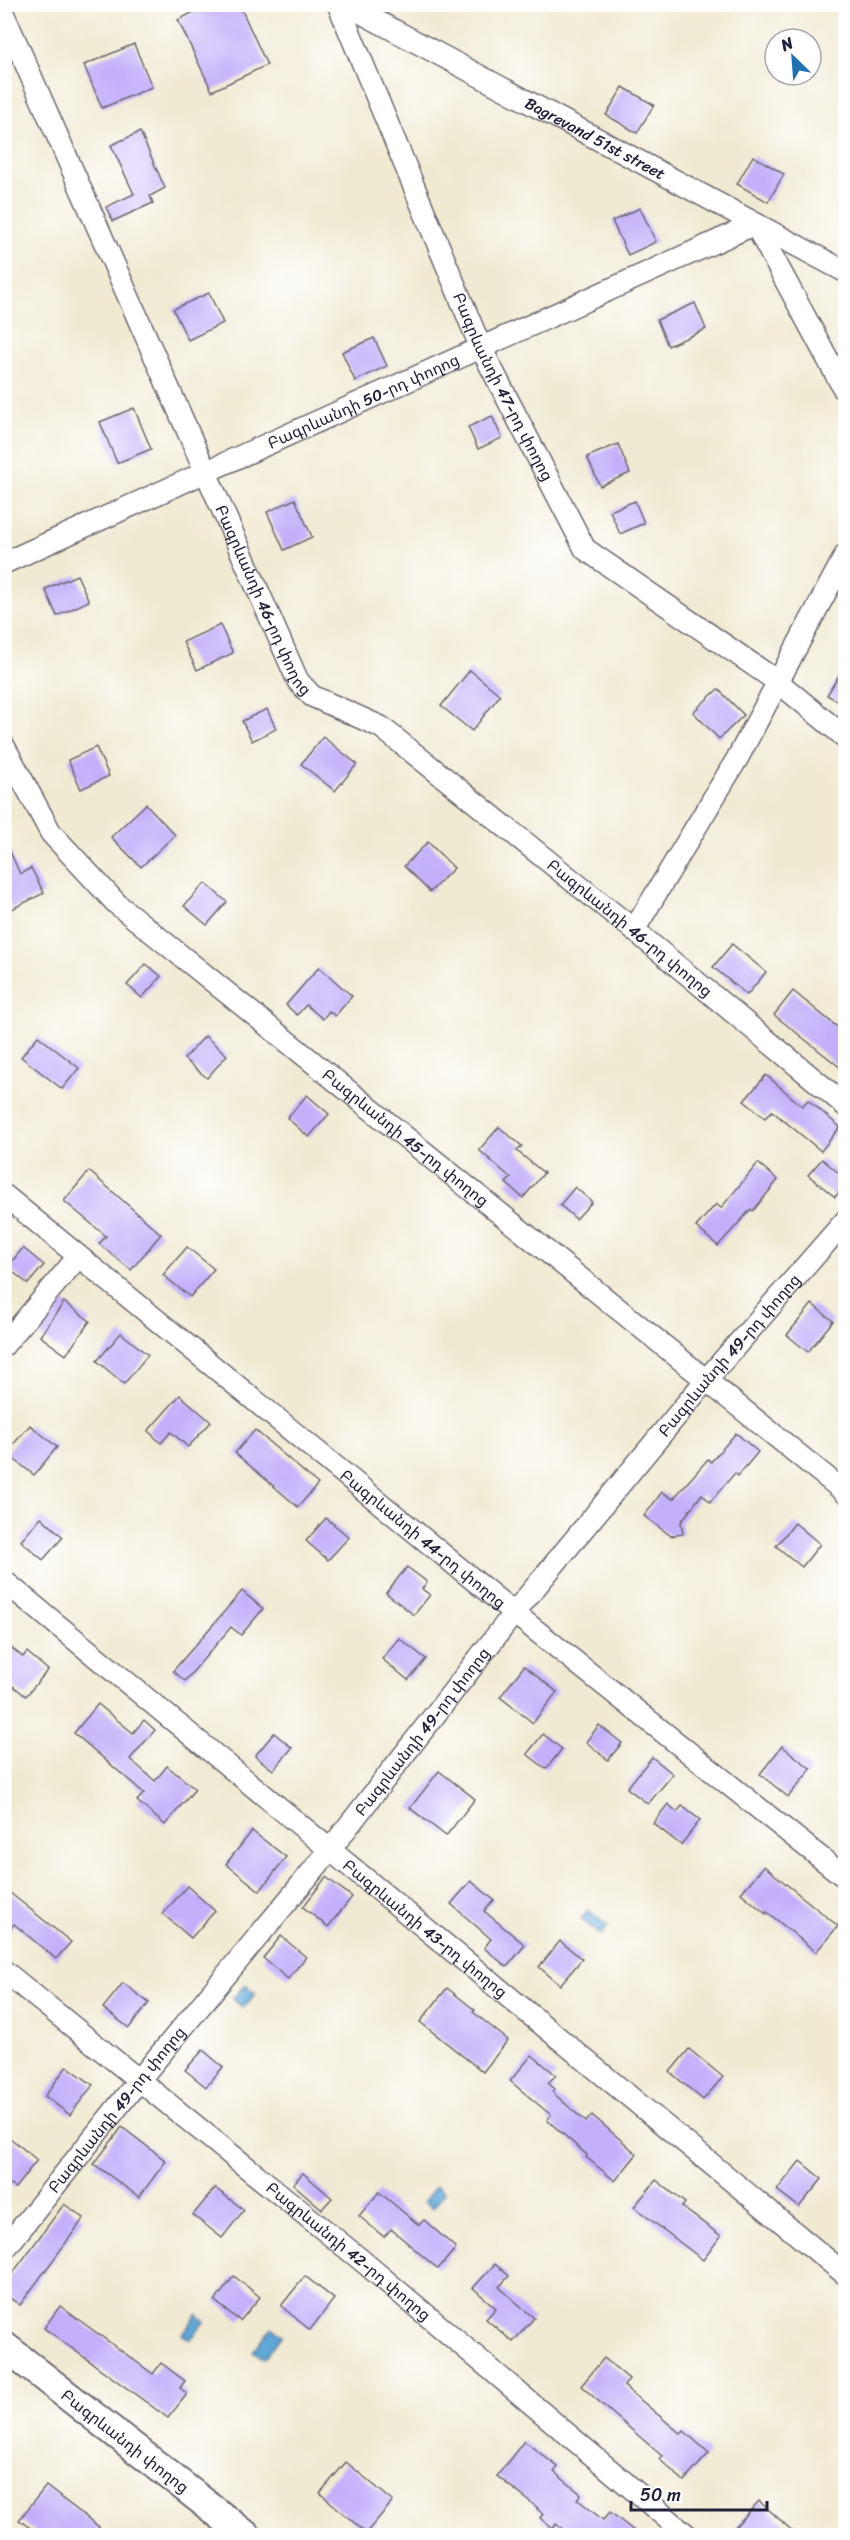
<svg xmlns="http://www.w3.org/2000/svg" width="850" height="2540" font-family="Sriracha,'Noto Sans Armenian',sans-serif">
<rect width="100%" height="100%" fill="#fff"/>
<filter id="ink" filterUnits="userSpaceOnUse"><feTurbulence type="fractalNoise" baseFrequency=".0167" numOctaves="2"/><feDisplacementMap in="SourceGraphic" scale="12" xChannelSelector="R" yChannelSelector="G"/><feConvolveMatrix kernelMatrix="1 2 1 2 8 2 1 2 1" color-interpolation-filters="sRGB"/></filter>
<filter id="wash" filterUnits="userSpaceOnUse"><feTurbulence type="fractalNoise" baseFrequency=".008" numOctaves="4" result="noise"/><feDisplacementMap in="SourceGraphic" scale="24" xChannelSelector="R" yChannelSelector="G"/><feGaussianBlur stdDeviation="1.35" result="paint"/><feColorMatrix in="noise" values="0 0 0 0 0 0 0 0 0 0 0 0 0 0 0 0 0 1.4 0 .05"/><feComposite in="paint" operator="in"/></filter>
<g filter="url(#wash)">
<rect width="100%" height="100%" fill="#f1ead3"/>
<!-- water -->
<g fill="#61a8d8" stroke="#42658a" stroke-width="1.5">
<polygon points="588,1910 608,1926 601,1935 581,1919"/>
<polygon points="245,1984 256,1993 243,2008 233,1999"/>
<polygon points="436,2186 445,2193 433,2208 424,2201"/>
<polygon points="197,2315 205,2322 190,2340 182,2334"/>
<polygon points="272,2327 282,2335 264,2359 253,2351"/>
</g>
<g id="blocks">
<!-- building -->
<g fill="#c3affa">
<polygon points="209,4 239,4 267,65 212,91 178,20"/>
<polygon points="134,44 152,87 102,108 84,65"/>
<polygon points="623,87 654,105 637,133 606,115"/>
<polygon points="140,132 165,188 150,196 153,203 113,221 106,207 134,194 111,145"/>
<polygon points="753,156 784,174 768,202 737,184"/>
<polygon points="640,208 656,242 628,255 612,221"/>
<polygon points="209,293 223,323 188,340 173,309"/>
<polygon points="695,303 706,329 668,346 657,320"/>
<polygon points="374,338 387,366 355,381 342,352"/>
<polygon points="134,408 151,449 117,463 100,422"/>
<polygon points="492,416 502,438 478,449 468,427"/>
<polygon points="618,444 630,473 600,486 587,457"/>
<polygon points="295,499 312,537 284,550 267,512"/>
<polygon points="635,501 644,523 620,534 610,511"/>
<polygon points="77,575 89,601 57,616 45,589"/>
<polygon points="220,625 233,653 197,670 183,642"/>
<polygon points="846,664 846,706 827,695"/>
<polygon points="470,670 500,695 472,731 441,706"/>
<polygon points="718,689 744,715 719,739 693,712"/>
<polygon points="267,709 276,729 252,741 242,721"/>
<polygon points="323,737 357,764 335,791 301,764"/>
<polygon points="96,747 109,776 81,789 68,760"/>
<polygon points="146,804 175,835 141,867 111,837"/>
<polygon points="4,838 20,874 31,868 44,893 12,909 4,894"/>
<polygon points="428,842 454,868 430,892 404,866"/>
<polygon points="205,883 227,902 207,925 184,906"/>
<polygon points="732,944 766,972 747,995 713,967"/>
<polygon points="146,964 161,976 142,998 127,985"/>
<polygon points="319,967 352,996 335,1016 329,1011 323,1019 306,1005 297,1015 286,1005"/>
<polygon points="793,991 846,1034 846,1072 774,1015"/>
<polygon points="38,1036 79,1068 62,1089 21,1057"/>
<polygon points="205,1036 227,1055 207,1078 184,1059"/>
<polygon points="766,1075 802,1106 808,1100 840,1127 821,1151 772,1111 765,1118 744,1101"/>
<polygon points="307,1095 329,1114 309,1137 287,1118"/>
<polygon points="499,1127 522,1146 517,1151 544,1173 523,1198 506,1183 511,1178 479,1150"/>
<polygon points="822,1159 846,1179 846,1184 835,1197 808,1175"/>
<polygon points="758,1163 778,1180 753,1211 751,1209 718,1246 696,1227 716,1204 721,1208"/>
<polygon points="89,1171 161,1234 131,1270 99,1244 106,1236 64,1201"/>
<polygon points="575,1187 592,1202 576,1219 560,1205"/>
<polygon points="187,1247 214,1269 190,1297 163,1275"/>
<polygon points="23,1248 44,1265 28,1284 7,1267"/>
<polygon points="64,1302 90,1321 66,1355 40,1336"/>
<polygon points="812,1304 833,1321 808,1352 787,1335"/>
<polygon points="121,1333 148,1355 124,1384 97,1361"/>
<polygon points="180,1395 211,1422 188,1447 171,1432 161,1443 148,1431"/>
<polygon points="30,1425 57,1447 34,1475 6,1453"/>
<polygon points="255,1430 318,1484 298,1507 235,1453"/>
<polygon points="736,1433 758,1452 738,1476 735,1473 710,1502 702,1494 681,1522 683,1534 671,1536 644,1516 662,1492 673,1499 708,1459 711,1462"/>
<polygon points="41,1517 63,1537 43,1560 21,1541"/>
<polygon points="326,1518 349,1537 328,1560 306,1541"/>
<polygon points="795,1523 820,1544 802,1567 776,1546"/>
<polygon points="407,1567 427,1582 422,1589 430,1595 414,1615 386,1593"/>
<polygon points="242,1591 263,1609 241,1635 231,1627 185,1681 173,1671"/>
<polygon points="399,1638 426,1659 408,1680 382,1659"/>
<polygon points="4,1642 23,1657 27,1652 48,1670 26,1696 4,1679"/>
<polygon points="524,1666 557,1692 533,1723 500,1697"/>
<polygon points="98,1704 133,1733 144,1720 155,1730 130,1759 155,1781 167,1766 195,1789 165,1825 137,1801 144,1793 74,1733"/>
<polygon points="599,1725 622,1743 608,1760 586,1742"/>
<polygon points="274,1733 292,1748 273,1770 255,1756"/>
<polygon points="543,1734 562,1749 546,1769 527,1754"/>
<polygon points="782,1746 811,1769 788,1797 760,1774"/>
<polygon points="652,1757 673,1774 648,1804 627,1788"/>
<polygon points="439,1771 475,1799 446,1836 410,1808"/>
<polygon points="668,1804 677,1812 682,1806 700,1820 681,1845 653,1823"/>
<polygon points="252,1831 286,1857 260,1891 226,1864"/>
<polygon points="764,1866 838,1926 816,1952 767,1912 766,1914 741,1893"/>
<polygon points="326,1877 352,1897 328,1927 303,1907"/>
<polygon points="471,1881 494,1900 484,1911 525,1945 507,1967 484,1948 491,1939 451,1904"/>
<polygon points="187,1886 215,1911 191,1938 163,1914"/>
<polygon points="4,1888 71,1942 56,1959 14,1924 4,1936"/>
<polygon points="281,1936 306,1957 288,1979 263,1958"/>
<polygon points="560,1941 582,1959 560,1985 539,1967"/>
<polygon points="123,1983 149,2003 129,2028 103,2008"/>
<polygon points="447,1988 475,2010 473,2012 508,2040 483,2072 420,2022"/>
<polygon points="689,2049 723,2077 703,2100 670,2072"/>
<polygon points="203,2050 223,2067 206,2087 185,2070"/>
<polygon points="532,2055 556,2075 548,2083 555,2089 552,2092 586,2122 592,2115 637,2154 615,2181 586,2157 587,2155 547,2120 551,2115 510,2081"/>
<polygon points="67,2066 93,2085 70,2115 45,2096"/>
<polygon points="122,2127 166,2161 139,2197 94,2164"/>
<polygon points="4,2133 37,2160 15,2188 4,2180"/>
<polygon points="800,2161 822,2179 799,2207 777,2190"/>
<polygon points="303,2173 332,2198 322,2209 293,2184"/>
<polygon points="656,2180 685,2203 682,2207 721,2236 703,2260 634,2207"/>
<polygon points="215,2188 244,2210 222,2238 193,2215"/>
<polygon points="379,2192 419,2225 424,2220 456,2248 438,2269 391,2229 384,2237 359,2216"/>
<polygon points="64,2204 84,2218 20,2305 4,2294 4,2285"/>
<polygon points="495,2264 509,2276 499,2287 534,2318 513,2342 486,2319 496,2308 473,2288"/>
<polygon points="234,2276 260,2297 240,2321 215,2301"/>
<polygon points="305,2276 334,2299 310,2330 281,2306"/>
<polygon points="60,2306 153,2374 161,2363 185,2381 180,2388 187,2394 168,2418 44,2328"/>
<polygon points="604,2358 629,2379 624,2386 681,2434 684,2431 709,2453 684,2481 659,2459 662,2456 581,2386"/>
<polygon points="524,2441 558,2467 554,2472 581,2494 577,2499 603,2520 610,2512 639,2535 570,2535 556,2524 553,2529 540,2518 543,2514 537,2509 538,2508 497,2476"/>
<polygon points="346,2462 393,2501 366,2533 320,2493"/>
<polygon points="46,2486 99,2527 93,2535 40,2535 19,2520"/>
<polygon points="759,2501 797,2535 745,2535 735,2527"/>
</g>
</g>
</g>
<g filter="url(#ink)">
<use href="#blocks" fill-opacity="0" stroke="#6a6870" stroke-width="1.5"/>
<g fill="none" stroke-linecap="round" stroke-linejoin="round">
<!-- minor casing -->
<g stroke="#6a6870" stroke-width="24">
<g id="minor">
<path id="s1" d="M338 4 481 348 585 549 778 682 846 738"/>
<path id="s2" d="M345 4 846 272"/>
<path id="s3" d="M4 15 298 681 312 696 381 727 634 930 846 1106"/>
<path id="s4" d="M4 563 755 224 846 393"/>
<path id="s5" d="M4 746 51 833 117 904 846 1493"/>
<polyline points="634,930 737,759 846,554"/>
<path id="s6" d="M4 1195 514 1613 846 1878"/>
<polyline points="4,1345 78,1257"/>
<path id="s7" d="M4 1581 846 2275"/>
<path id="s8" d="M4 1971 360 2259 688 2536"/>
<path id="s9" d="M4 2250 139 2080 329 1851 514 1613 706 1380 846 1220"/>
</g>
</g>
<!-- secondary casing -->
<g stroke="#6a6870" stroke-width="32">
<g id="secondary">
<path id="s10" d="M4 2346 247 2536"/>
</g>
</g>
<!-- minor -->
<use href="#minor" stroke="#fff" stroke-width="21"/>
<!-- secondary -->
<use href="#secondary" stroke="#fff" stroke-width="28"/>
</g>
</g>
<g text-anchor="middle" stroke-width="5" stroke-linejoin="round" paint-order="stroke">
<!-- street labels -->
<g font-size="16" fill="#22223b" stroke="#fff">
<text dy="6" stroke="none"><textPath href="#s2" startOffset="284">Bagrevand 51st street</textPath></text>
<text dy="6" stroke="none"><textPath href="#s1" startOffset="417">Բագրևանդի 47-րդ փողոց</textPath></text>
<text dy="6" stroke="none"><textPath href="#s4" startOffset="394">Բագրևանդի 50-րդ փողոց</textPath></text>
<text dy="6" stroke="none"><textPath href="#s3" startOffset="640">Բագրևանդի 46-րդ փողոց</textPath></text>
<text dy="6" stroke="none"><textPath href="#s3" startOffset="1144">Բագրևանդի 46-րդ փողոց</textPath></text>
<text dy="6" stroke="none"><textPath href="#s5" startOffset="567">Բագրևանդի 45-րդ փողոց</textPath></text>
<text dy="6" stroke="none"><textPath href="#s9" startOffset="1152">Բագրևանդի 49-րդ փողոց</textPath></text>
<text dy="6" stroke="none"><textPath href="#s6" startOffset="542">Բագրևանդի 44-րդ փողոց</textPath></text>
<text dy="6" stroke="none"><textPath href="#s9" startOffset="666">Բագրևանդի 49-րդ փողոց</textPath></text>
<text dy="6" stroke="none"><textPath href="#s7" startOffset="546">Բագրևանդի 43-րդ փողոց</textPath></text>
<text dy="6" stroke="none"><textPath href="#s9" startOffset="180">Բագրևանդի 49-րդ փողոց</textPath></text>
<text dy="6" stroke="none"><textPath href="#s8" startOffset="444">Բագրևանդի 42-րդ փողոց</textPath></text>
<text dy="6" stroke="none"><textPath href="#s10" startOffset="154">Բագրևանդի փողոց</textPath></text>
</g>
</g>
<!-- margin -->
<rect width="850" height="2540" fill="none" stroke="#fff" stroke-width="24"/>
<!-- north arrow -->
<g transform="translate(793 57) rotate(335)"><circle r="28" fill="#ffffff" stroke="#a7a7b1" stroke-width="1.5"/>
<path d="M0-4.5L10 22L0 15L-10 22Z" fill="#1f6fb2"/>
<text y="-9" font-size="16" font-weight="bold" text-anchor="middle" fill="#22223b">N</text>
</g>
<!-- scale -->
<path d="M631 2501v9h136v-9" fill="none" stroke="#22223b" stroke-width="3"/>
<text x="640" y="2501" font-size="18" fill="#22223b" stroke="#ffffff" stroke-width="4.5" paint-order="stroke">50 m</text>
</svg>
